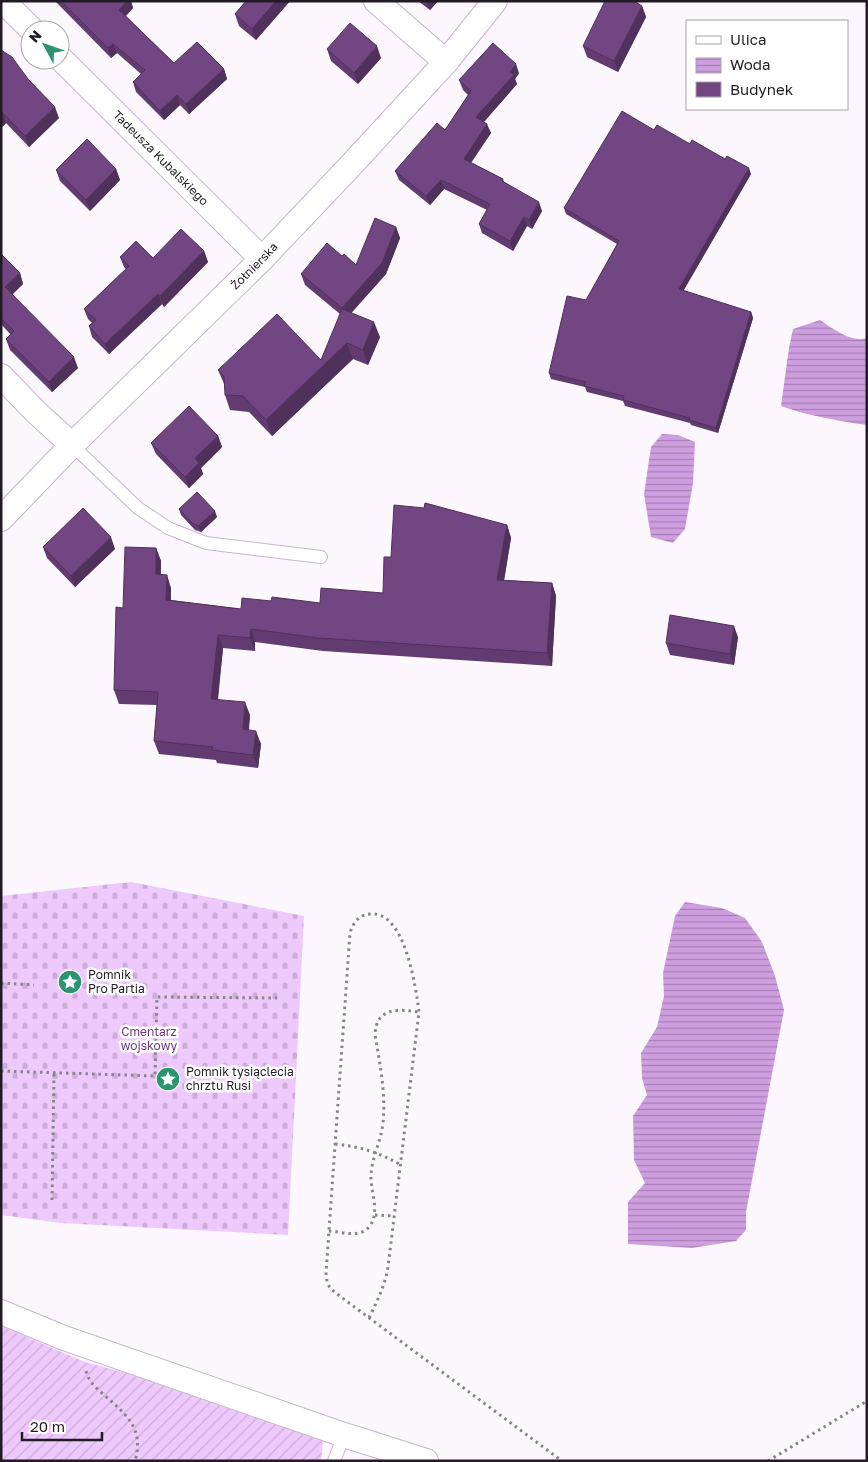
<svg xmlns="http://www.w3.org/2000/svg" width="868" height="1462" font-family="'Golos Text',sans-serif">
<defs>
<pattern id="cemetery-stones" width="16" height="16" patternUnits="userSpaceOnUse" patternTransform="scale(1.25)"><rect width="16" height="16" fill="#eec9fc"/><path d="M2 7V4a2 2 0 0 1 4 0v3zM10 15v-3a2 2 0 0 1 4 0v3z" fill="#ccacd8"/></pattern>
<pattern id="garden-furrows" width="10" height="10" patternUnits="userSpaceOnUse" patternTransform="scale(1.25)"><rect width="10" height="10" fill="#eec9fc"/><path d="M-1 1l2-2M0 10L10 0M9 11l2-2" fill="none" stroke="#ccacd8"/></pattern>
<pattern id="water-rules" width="6" height="5" patternUnits="userSpaceOnUse" patternTransform="scale(1.25)"><rect width="6" height="5" fill="#ce9ee0"/><path d="M0 2.5h6" fill="none" stroke="#a780b5"/></pattern>
</defs>
<rect width="100%" height="100%" fill="#fbf7fd"/>
<!-- cemetery -->
<polygon fill="url(#cemetery-stones)" points="131,882 304,916 288,1235 61,1223 1,1215 1,896"/>
<!-- garden -->
<polygon fill="url(#garden-furrows)" points="1,1326 85,1362 126,1373 323,1441 321,1461 1,1461"/>
<!-- water -->
<g fill="url(#water-rules)">
<path d="M820 320C832 328 851 343 867 338V425C838 421 809 416 781 406L789 348 793 329Z"/>
<polygon points="662,434 678,435 695,442 693,483 685,529 673,543 651,537 644,494 651,447"/>
<polygon points="685,902 722,908 745,918 762,942 775,976 784,1010 746,1212 746,1230 736,1241 692,1248 628,1244 628,1202 645,1183 634,1160 633,1116 647,1095 642,1078 641,1053 657,1027 664,996 663,973 675,916"/>
</g>
<g fill="none" stroke-linecap="round" stroke-linejoin="round">
<!-- lane casing -->
<g stroke="#c8b5cf" stroke-width="14">
<g id="lane">
<polyline points="72,445 138,508 168,528 206,543 321,557"/>
<polyline points="334,1461 344,1435"/>
</g>
</g>
<!-- street casing -->
<g stroke="#c8b5cf" stroke-width="26">
<g id="street">
<polyline points="3,1 32,30"/>
<polyline points="376,1 446,62"/>
<path id="s1" d="M60 58 262 259"/>
<polyline points="1,376 36,412 72,445"/>
<path id="s2" d="M1 519 72 445 262 259 354 162 446 62 495 1"/>
<polyline points="1,1312 64,1338 344,1435 426,1461"/>
</g>
</g>
<!-- path -->
<g stroke="#88838b" stroke-width="3" stroke-dasharray="2.5 4" stroke-linecap="butt">
<polyline points="1,983 34,985"/>
<polyline points="1,1071 155,1076 157,997 277,998"/>
<path d="M335 1144C361 1147 378 1152 401 1165"/>
<polyline points="52,1200 54,1073"/>
<polyline points="375,1215 394,1216"/>
<path d="M329 1231C342 1232 360 1238 369 1227 381 1213 370 1191 371 1175 372 1157 381 1141 383 1123 386 1094 380 1064 375 1035 376 1007 398 1009 419 1012"/>
<path d="M369 1318C377 1301 385 1286 388 1267L419 1012C416 988 405 911 371 914 359 914 353 923 350 933L326 1273 327 1282 330 1288 337 1294 562 1461"/>
<path d="M86 1371C88 1380 95 1387 102 1393 124 1413 145 1427 135 1461"/>
<polyline points="768,1461 867,1401"/>
</g>
<!-- lane -->
<use href="#lane" stroke="#fff" stroke-width="12"/>
<!-- street -->
<use href="#street" stroke="#fff" stroke-width="24"/>
</g>
<!-- wall -->
<g fill="#623c70">
<polygon points="55,1 131,1 133,8 126,16 174,63 224,69 227,79 189,114 180,105 164,120 136,92 133,82 141,74 117,53 111,58"/>
<polygon points="246,1 290,1 256,40 239,26 235,14"/>
<polygon points="418,1 438,1 430,10"/>
<polygon points="642,6 646,17 618,72 587,57 583,46"/>
<polygon points="327,49 381,58 358,84 331,61"/>
<polygon points="1,50 28,79 59,118 29,147 6,123 1,128"/>
<polygon points="519,73 515,79 517,84 484,122 491,133 471,163 503,179 504,182 542,211 532,229 527,226 513,251 482,233 479,224 487,210 444,189 430,205 399,180 395,171 445,130 468,95 463,90 459,80"/>
<polygon points="654,130 690,144 751,174 683,291 751,312 753,318 718,433 691,425 690,423 625,406 623,401 587,392 585,387 551,379 549,373 617,244 566,214 564,208"/>
<polygon points="116,169 120,180 90,211 60,181 56,170"/>
<polygon points="396,227 400,238 386,274 351,313 380,337 368,365 353,359 272,436 249,412 230,410 225,395 225,386 218,370 321,360 340,314 305,285 301,274 342,256 356,265"/>
<polygon points="204,251 208,262 164,307 162,304 109,354 92,337 89,326 92,323 88,319 84,309 126,269 124,267 120,257 153,258"/>
<polygon points="1,254 20,273 23,284 12,294 78,368 52,392 10,350 6,339 11,335 1,324"/>
<polygon points="218,436 222,447 201,468 203,474 189,488 156,454 151,443"/>
<polygon points="179,509 217,517 201,532 195,530 181,515"/>
<polygon points="507,525 511,538 504,580 552,583 556,596 552,666 323,651 255,642 255,651 223,648 218,700 250,715 249,730 261,744 258,768 217,763 216,760 159,754 154,741 157,705 119,704 114,690 123,608 156,548 161,561 161,574 171,588 171,600 241,609 271,601 320,603 383,593 391,557"/>
<polygon points="43,547 115,549 75,587 47,558"/>
<polygon points="738,637 734,665 670,655 666,643"/>
</g>
<!-- shaded-wall -->
<g fill="#50315b">
<polygon points="127,1 131,1 133,8 122,19 119,10"/>
<polygon points="276,1 290,1 256,40 252,29"/>
<polygon points="426,1 438,1 430,10"/>
<polygon points="642,6 646,17 618,72 614,61"/>
<polygon points="113,44 117,53 111,58 108,48"/>
<polygon points="377,46 381,58 358,84 354,73"/>
<polygon points="516,64 519,73 515,79 517,84 480,126 476,117"/>
<polygon points="224,69 227,79 189,114 186,104"/>
<polygon points="177,95 180,105 164,120 160,111"/>
<polygon points="55,107 59,118 29,147 25,136"/>
<polygon points="2,112 6,123 1,128 1,113"/>
<polygon points="487,124 491,133 467,168 464,159"/>
<polygon points="749,168 751,174 681,295 679,289"/>
<polygon points="116,169 120,180 90,211 86,200"/>
<polygon points="441,180 444,189 430,205 426,196"/>
<polygon points="539,202 542,211 532,229 529,220"/>
<polygon points="524,217 527,226 513,251 510,241"/>
<polygon points="396,227 400,238 386,274 346,319 342,308"/>
<polygon points="204,251 208,262 164,307 160,296"/>
<polygon points="20,273 23,284 9,298 5,287"/>
<polygon points="158,294 162,304 109,354 105,344"/>
<polygon points="751,312 753,318 718,433 716,428"/>
<polygon points="374,322 380,337 368,365 363,350"/>
<polygon points="347,343 353,359 272,436 266,420"/>
<polygon points="74,357 78,368 52,392 49,382"/>
<polygon points="218,436 222,447 201,468 203,474 189,488 185,477 195,458"/>
<polygon points="215,511 217,517 201,532 198,526"/>
<polygon points="507,525 511,538 502,593 497,580"/>
<polygon points="111,537 115,549 75,587 71,576"/>
<polygon points="156,548 161,561 160,587 156,574"/>
<polygon points="167,575 171,588 170,613 166,600"/>
<polygon points="552,583 556,596 552,666 547,653"/>
<polygon points="734,626 738,637 734,665 730,654"/>
<polygon points="251,629 255,642 255,651 250,638"/>
<polygon points="218,635 223,648 216,712 211,699"/>
<polygon points="245,702 250,715 247,742 243,729"/>
<polygon points="256,731 261,744 258,768 253,755"/>
</g>
<!-- building -->
<g fill="#724682" stroke="#50315b">
<polygon points="61,1 127,1 119,10 174,63 197,42 224,69 186,104 177,95 160,111 133,82 145,70 113,44 108,48"/>
<polygon points="246,1 276,1 252,29 235,14"/>
<polygon points="605,1 634,1 642,6 614,61 583,46"/>
<polygon points="350,23 377,46 354,73 327,49"/>
<polygon points="493,43 516,64 510,72 514,75 476,117 487,124 464,159 503,179 502,181 539,202 529,220 524,217 510,241 479,224 490,204 441,180 426,196 395,171 437,123 445,130 471,91 459,80"/>
<polygon points="1,50 12,57 28,79 55,107 25,136 2,112 1,113"/>
<polygon points="622,111 654,130 657,125 690,144 692,140 725,159 727,156 749,168 679,289 751,312 716,428 689,420 690,418 623,400 624,396 584,386 586,382 549,373 567,296 586,300 619,241 564,208"/>
<polygon points="87,139 116,169 86,200 56,170"/>
<polygon points="375,218 396,227 382,263 342,308 301,274 327,243 342,256 344,254 356,265"/>
<polygon points="181,229 204,251 160,296 158,294 105,344 89,326 96,320 84,309 129,266 120,257 136,241 153,258"/>
<polygon points="1,254 20,273 5,287 74,357 49,382 6,339 14,331 1,318"/>
<polygon points="342,309 374,322 363,350 347,343 266,420 243,396 225,395 224,376 218,370 277,314 321,360"/>
<polygon points="189,406 218,436 195,458 199,463 185,477 151,443"/>
<polygon points="197,492 215,511 198,526 193,524 179,509"/>
<polygon points="425,503 507,525 497,580 552,583 547,653 318,638 251,629 250,638 218,635 211,699 245,702 243,729 256,731 253,755 212,750 213,747 154,741 158,692 114,690 116,607 123,608 125,547 156,548 156,574 167,575 166,600 241,609 242,598 271,601 272,597 320,603 321,588 383,593 384,557 391,557 394,505 424,508"/>
<polygon points="83,508 111,537 71,576 43,547"/>
<polygon points="670,615 734,626 730,654 666,643"/>
</g>
<!-- icons -->
<defs>
<g id="sight-disc" transform="scale(1.25)"><circle r="9.5" fill="#2d9472" stroke="#fff"/><path d="M0-6L1.8-2.2L6-1.7L2.9 1.2L3.7 5.4L0 3.3L-3.7 5.4L-2.9 1.2L-6-1.7L-1.8-2.2Z" fill="#fff"/></g>
</defs>
<g fill-rule="evenodd">
<use href="#sight-disc" x="70" y="982"/>
<use href="#sight-disc" x="168" y="1079"/>
</g>
<g text-anchor="middle" stroke-width="5" stroke-linejoin="round" paint-order="stroke">
<!-- street labels -->
<g font-size="12" fill="#221b25" stroke="#fff">
<text dy="4" stroke="none"><textPath href="#s1" startOffset="142">Tadeusza Kubalskiego</textPath></text>
<text dy="4" stroke="none"><textPath href="#s2" startOffset="358">Żołnierska</textPath></text>
</g>
<!-- poi labels -->
<g font-size="12" fill="#221b25" stroke="#fff" text-anchor="start">
<text x="88" y="979">Pomnik<tspan x="88" dy="14">Pro Partia</tspan></text>
<text x="186" y="1076">Pomnik tysiąclecia<tspan x="186" dy="14">chrztu Rusi</tspan></text>
</g>
<!-- park labels -->
<g font-size="12" fill="#713785" stroke="#fff">
<text x="149" y="1036">Cmentarz<tspan x="149" dy="14">wojskowy</tspan></text>
</g>
</g>
<!-- border -->
<rect width="868" height="1462" fill="none" stroke="#221b25" stroke-width="5"/>
<!-- legend -->
<rect x="686" y="20" width="162" height="90" fill="#ffffff" stroke="#a7a4a8"/>
<rect x="696" y="36" width="25" height="8" fill="#ffffff" stroke="#a7a4a8"/>
<text x="730" y="45" font-size="15" fill="#221b25">Ulica</text>
<rect x="696" y="58" width="25" height="15" fill="url(#water-rules)" stroke="#a7a4a8"/>
<text x="730" y="70" font-size="15" fill="#221b25">Woda</text>
<rect x="696" y="82" width="25" height="15" fill="#724682" stroke="#a7a4a8"/>
<text x="730" y="95" font-size="15" fill="#221b25">Budynek</text>
<!-- north arrow -->
<g transform="translate(45 45) rotate(311)"><circle r="24" fill="#ffffff" stroke="#a7a4a8"/>
<path d="M0-4L9 19L0 12L-9 19Z" fill="#2d9472"/>
<text y="-8" font-size="14" font-weight="bold" text-anchor="middle" fill="#221b25">N</text>
</g>
<!-- scale -->
<path d="M22 1432v8h80v-8" fill="none" stroke="#221b25" stroke-width="2.5"/>
<text x="30" y="1432" font-size="15" fill="#221b25" stroke="#ffffff" stroke-width="4" paint-order="stroke">20 m</text>
</svg>
